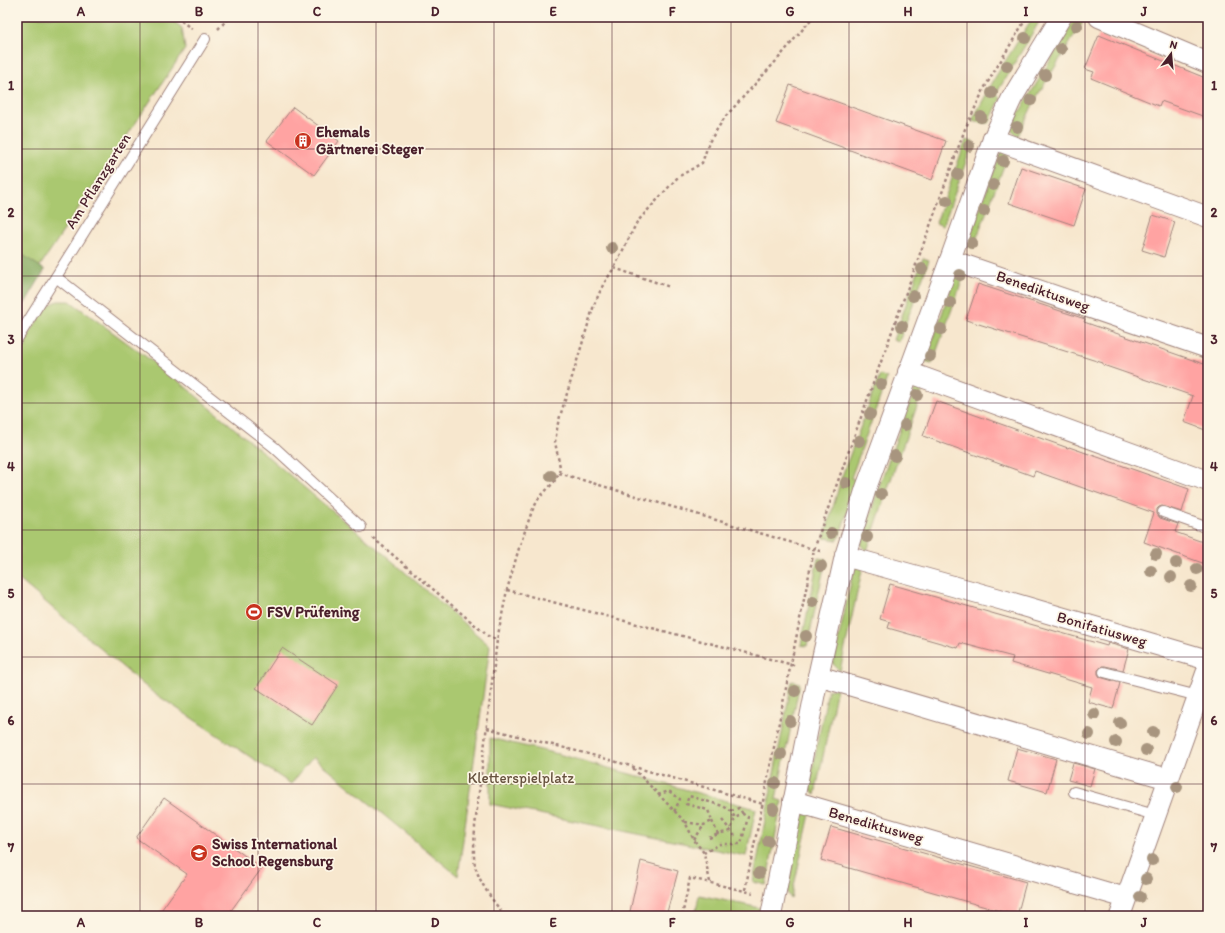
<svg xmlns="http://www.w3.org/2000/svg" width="1225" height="933" font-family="Itim,sans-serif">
<rect width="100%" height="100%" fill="#fcf5e5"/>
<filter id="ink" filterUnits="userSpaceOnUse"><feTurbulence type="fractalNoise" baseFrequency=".025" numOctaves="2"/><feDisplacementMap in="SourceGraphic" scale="8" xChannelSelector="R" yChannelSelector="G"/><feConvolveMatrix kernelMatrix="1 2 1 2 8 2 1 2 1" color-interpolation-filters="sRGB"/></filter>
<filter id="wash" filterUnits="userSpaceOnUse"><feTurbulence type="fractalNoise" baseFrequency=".012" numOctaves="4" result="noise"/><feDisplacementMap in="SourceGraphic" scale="16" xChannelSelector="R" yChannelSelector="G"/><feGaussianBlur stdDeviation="0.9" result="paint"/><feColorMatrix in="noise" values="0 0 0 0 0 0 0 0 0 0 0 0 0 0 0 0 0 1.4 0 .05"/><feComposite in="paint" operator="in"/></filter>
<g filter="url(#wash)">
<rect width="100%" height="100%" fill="#f7e7ce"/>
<!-- green -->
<g fill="#aac86f" stroke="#7a744d">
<polygon points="17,17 168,17 182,28 185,49 30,281 17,272"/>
<polygon points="1033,17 1042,17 996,94 1001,98 989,123 982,123 972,121 996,76"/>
<polygon points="1076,17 1078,17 1084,20 1036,98 1018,136 1010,128"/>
<polygon points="966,140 973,142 943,226 936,223"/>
<polygon points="1001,152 1008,155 973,248 966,245"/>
<polygon points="923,258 929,260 899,342 893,340"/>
<polygon points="957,271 965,273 932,364 925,362"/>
<polygon points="58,301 70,301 175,378 332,511 376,547 490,646 458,876 313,757 291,784 151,691 17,578 17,354 46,307"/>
<polygon points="880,375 887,378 851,478 858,481 838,540 824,538 842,476"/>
<polygon points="916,386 923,389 888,488 867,551 861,544 879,486"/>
<polygon points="818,558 826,559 807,646 801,645"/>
<polygon points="863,566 840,671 833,664 854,568"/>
<polygon points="792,681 800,683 776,799 782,801 766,885 753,882"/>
<polygon points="837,688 815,795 809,787 828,690"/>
<polygon points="490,738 558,754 756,809 746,856 490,804"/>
<polygon points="811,810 791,899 787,892 802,813"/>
<polygon points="699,895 760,908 759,916 695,916"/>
</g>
<!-- forest -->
<polygon fill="#87ac62" stroke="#686646" points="17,251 45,270 24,305 17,300"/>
<g id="blocks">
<!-- building -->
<g fill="#ffa3a2">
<polygon points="1099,35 1208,79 1208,118 1161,101 1159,106 1091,78 1094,72 1085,69"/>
<polygon points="790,85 946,141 932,180 776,123"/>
<polygon points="293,107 339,141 314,175 267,141"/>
<polygon points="1021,167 1086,189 1074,225 1009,203"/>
<polygon points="1153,215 1175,222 1164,257 1142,250"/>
<polygon points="978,284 1085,319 1084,322 1204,364 1206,361 1208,362 1208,431 1184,422 1193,396 1103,365 1103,363 966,320"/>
<polygon points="936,401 1068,448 1069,447 1189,489 1182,512 1162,506 1159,507 1157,509 1157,514 1160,518 1178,524 1175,532 1208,544 1208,565 1144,542 1154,513 1035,471 1033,476 923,436"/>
<polygon points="890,584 1107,646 1108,643 1129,649 1123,670 1105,666 1102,666 1098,670 1098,674 1100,677 1120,683 1113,709 1088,702 1092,687 1011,663 1013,657 960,643 958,648 888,628 890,622 880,619"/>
<polygon points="282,648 338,685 312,725 256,688"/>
<polygon points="1017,748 1056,759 1047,792 1008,781"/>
<polygon points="1073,763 1095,769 1090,786 1068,780"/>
<polygon points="164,798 262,868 227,916 157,916 187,874 136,838"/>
<polygon points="831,827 1026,882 1017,916 821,860"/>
<polygon points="641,861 678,871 666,916 629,916"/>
</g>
</g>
</g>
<g filter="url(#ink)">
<use href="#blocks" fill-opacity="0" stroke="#a0837c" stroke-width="1"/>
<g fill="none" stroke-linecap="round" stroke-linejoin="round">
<!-- lane casing -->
<g stroke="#a0837c" stroke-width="12">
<g id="lane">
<polyline points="56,277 274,447 361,527"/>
<polyline points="17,339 205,39"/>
<polyline points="1163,512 1208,528"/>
<polyline points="1104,672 1198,696"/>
<polyline points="1074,792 1155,815"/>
</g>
</g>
<!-- street casing -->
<g stroke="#a0837c" stroke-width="22">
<g id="street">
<polyline points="1099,17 1208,63"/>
<polyline points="993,139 1208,217"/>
<polyline points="950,260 1208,348"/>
<polyline points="908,372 1208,481"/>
<polyline points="845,556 996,598 1208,660"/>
<polyline points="818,676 1168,779"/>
<polyline points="793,801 1126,898"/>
<polyline points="771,916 819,672 845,556 866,488 950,260 993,139 1012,98 1061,17"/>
<polyline points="1120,916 1208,668"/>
</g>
</g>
<!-- path -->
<g stroke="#a0837c" stroke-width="2.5" stroke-dasharray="3 3" stroke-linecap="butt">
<polyline points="176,17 192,29"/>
<polyline points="218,29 230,17"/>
<polyline points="614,268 670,287"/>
<polyline points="559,473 823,552"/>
<polyline points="373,538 488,636 497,640"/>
<polyline points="507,590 797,666"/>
<polyline points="487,728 596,756 763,804"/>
<polyline points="633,768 685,822 694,840 704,853 710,882"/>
<polyline points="658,795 669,791 680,799 674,812"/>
<polyline points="731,811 739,808 743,814"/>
<polyline points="722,820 735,836"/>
<polyline points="712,821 718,834 730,831 735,818"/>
<polyline points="685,822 704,825 712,821 708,810 686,804 689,796 723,806 731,811 735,818 743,814 748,817 741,844 720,844 704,853"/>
<polyline points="709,838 718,834"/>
<polyline points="694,840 704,825"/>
<polyline points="745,890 814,550 825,517 965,129 985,87 1027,17"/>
<path d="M505 916C494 902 482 887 476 869 472 858 475 837 475 826L497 640 507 590 519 548 532 511 539 498 554 482 559 473 560 467 555 442 558 423 594 305 603 285 614 268 637 222 678 177 702 163 709 142 725 117 777 60 813 17"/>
<polyline points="682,916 690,878 753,893"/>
</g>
<!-- lane -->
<use href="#lane" stroke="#fff" stroke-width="10"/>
<!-- street -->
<use href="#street" stroke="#fff" stroke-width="20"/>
</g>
<!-- trees -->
<g fill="#a8957f">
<circle cx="1077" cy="26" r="6"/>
<circle cx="1025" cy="38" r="6"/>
<circle cx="1061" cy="49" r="6"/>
<circle cx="1007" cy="66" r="6"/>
<circle cx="1045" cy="75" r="6"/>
<circle cx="992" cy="93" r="6"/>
<circle cx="1031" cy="100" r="6"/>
<circle cx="981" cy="117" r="6"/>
<circle cx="1017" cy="127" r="6"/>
<circle cx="969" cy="146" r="6"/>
<circle cx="1003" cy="161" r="6"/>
<circle cx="958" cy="174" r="6"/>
<circle cx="993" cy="185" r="6"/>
<circle cx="947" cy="201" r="6"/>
<circle cx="984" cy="211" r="6"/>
<circle cx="972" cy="243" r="6"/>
<circle cx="612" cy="248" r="6"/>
<circle cx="922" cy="269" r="6"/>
<circle cx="960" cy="275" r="6"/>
<circle cx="913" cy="296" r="6"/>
<circle cx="950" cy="303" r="6"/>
<circle cx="902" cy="326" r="6"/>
<circle cx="941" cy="329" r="6"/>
<circle cx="930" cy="356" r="6"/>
<circle cx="881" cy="384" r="6"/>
<circle cx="917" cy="395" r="6"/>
<circle cx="870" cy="414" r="6"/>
<circle cx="905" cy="425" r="6"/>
<circle cx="859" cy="441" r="6"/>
<circle cx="895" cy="456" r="6"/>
<circle cx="551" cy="476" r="6"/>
<circle cx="846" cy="483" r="6"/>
<circle cx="881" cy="494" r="6"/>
<circle cx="831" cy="533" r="6"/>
<circle cx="867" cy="537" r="6"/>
<circle cx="1156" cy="554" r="6"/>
<circle cx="1176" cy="563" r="6"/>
<circle cx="821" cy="566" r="6"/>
<circle cx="1197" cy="569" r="6"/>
<circle cx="1151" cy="571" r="6"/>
<circle cx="1171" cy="577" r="6"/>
<circle cx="1191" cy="586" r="6"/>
<circle cx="813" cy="602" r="6"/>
<circle cx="806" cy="636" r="6"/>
<circle cx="795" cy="691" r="6"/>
<circle cx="1094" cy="714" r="6"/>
<circle cx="790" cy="721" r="6"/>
<circle cx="1120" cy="723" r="6"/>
<circle cx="1153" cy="732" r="6"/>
<circle cx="1089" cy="734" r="6"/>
<circle cx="1116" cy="742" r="6"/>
<circle cx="1146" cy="750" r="6"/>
<circle cx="781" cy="754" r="6"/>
<circle cx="775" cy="783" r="6"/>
<circle cx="1177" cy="787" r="6"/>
<circle cx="773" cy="809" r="6"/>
<circle cx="768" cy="841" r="6"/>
<circle cx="1152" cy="860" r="6"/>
<circle cx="759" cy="873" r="6"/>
<circle cx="1146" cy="879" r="6"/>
<circle cx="1140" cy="897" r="6"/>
</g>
</g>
<!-- grid -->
<path fill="none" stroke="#4a1f2b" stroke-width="1" stroke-opacity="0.55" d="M140 17V916M258 17V916M376 17V916M494 17V916M612 17V916M731 17V916M849 17V916M967 17V916M1085 17V916M17 149H1208M17 276H1208M17 403H1208M17 530H1208M17 657H1208M17 784H1208"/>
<!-- icons -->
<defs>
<g id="building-disc" transform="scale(0.9)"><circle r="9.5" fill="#c8321e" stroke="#fcf5e5"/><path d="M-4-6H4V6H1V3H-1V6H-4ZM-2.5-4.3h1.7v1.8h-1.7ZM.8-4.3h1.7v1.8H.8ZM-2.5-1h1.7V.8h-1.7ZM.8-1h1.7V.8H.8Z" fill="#fff"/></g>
<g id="stadium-disc" transform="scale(0.9)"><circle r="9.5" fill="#c8321e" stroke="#fcf5e5"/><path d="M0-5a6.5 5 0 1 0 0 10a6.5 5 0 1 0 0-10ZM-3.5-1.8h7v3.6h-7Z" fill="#fff"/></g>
<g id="school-disc" transform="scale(0.9)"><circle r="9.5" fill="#c8321e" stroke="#fcf5e5"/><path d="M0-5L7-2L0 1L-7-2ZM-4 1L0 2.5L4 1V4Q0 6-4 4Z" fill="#fff"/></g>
</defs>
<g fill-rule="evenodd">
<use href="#building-disc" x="303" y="141"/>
<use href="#stadium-disc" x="254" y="612"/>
<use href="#school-disc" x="199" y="853"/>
</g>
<g text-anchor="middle" stroke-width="3.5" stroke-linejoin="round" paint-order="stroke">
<!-- poi labels -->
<g font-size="15" font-weight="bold" fill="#4a1f2b" stroke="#fcf5e5" text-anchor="start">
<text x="316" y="137">Ehemals<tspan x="316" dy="17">Gärtnerei Steger</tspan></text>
<text x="267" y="617">FSV Prüfening</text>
<text x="212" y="849">Swiss International<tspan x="212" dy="17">School Regensburg</tspan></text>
</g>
<!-- street labels -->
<g font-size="15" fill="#4a1f2b" stroke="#fcf5e5">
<text transform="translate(98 181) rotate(-58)" y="5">Am Pflanzgarten</text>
<text transform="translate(1043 291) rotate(19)" y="5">Benediktusweg</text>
<text transform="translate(1102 629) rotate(16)" y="5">Bonifatiusweg</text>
<text transform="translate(876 825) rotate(16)" y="5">Benediktusweg</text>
</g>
<!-- park labels -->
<g font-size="15" fill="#67523f" stroke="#fcf5e5">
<text x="521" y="783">Kletterspielplatz</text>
</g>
</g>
<!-- margin -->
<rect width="1225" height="933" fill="none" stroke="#fcf5e5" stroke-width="44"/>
<!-- north arrow -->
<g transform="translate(1171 54) rotate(16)" stroke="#fcf5e5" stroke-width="3" paint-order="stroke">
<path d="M0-3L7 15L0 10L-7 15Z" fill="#4a1f2b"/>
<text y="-6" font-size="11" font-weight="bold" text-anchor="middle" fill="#4a1f2b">N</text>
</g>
<rect x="22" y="22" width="1181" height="889" fill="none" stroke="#4a1f2b" stroke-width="1.5"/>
<g font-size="13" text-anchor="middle" font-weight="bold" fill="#4a1f2b">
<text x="81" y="16">A</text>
<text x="199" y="16">B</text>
<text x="317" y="16">C</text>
<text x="435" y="16">D</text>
<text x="553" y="16">E</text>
<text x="672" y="16">F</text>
<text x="790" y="16">G</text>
<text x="908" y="16">H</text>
<text x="1026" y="16">I</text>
<text x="1144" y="16">J</text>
<text x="11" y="90">1</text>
<text x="1214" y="90">1</text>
<text x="11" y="217">2</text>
<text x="1214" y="217">2</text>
<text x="11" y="344">3</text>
<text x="1214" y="344">3</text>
<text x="11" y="471">4</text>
<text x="1214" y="471">4</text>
<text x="11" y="598">5</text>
<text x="1214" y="598">5</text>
<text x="11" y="725">6</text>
<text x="1214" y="725">6</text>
<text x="11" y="852">7</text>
<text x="1214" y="852">7</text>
<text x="81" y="927">A</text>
<text x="199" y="927">B</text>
<text x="317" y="927">C</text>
<text x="435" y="927">D</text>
<text x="553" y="927">E</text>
<text x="672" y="927">F</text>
<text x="790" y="927">G</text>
<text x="908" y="927">H</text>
<text x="1026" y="927">I</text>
<text x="1144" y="927">J</text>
</g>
</svg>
